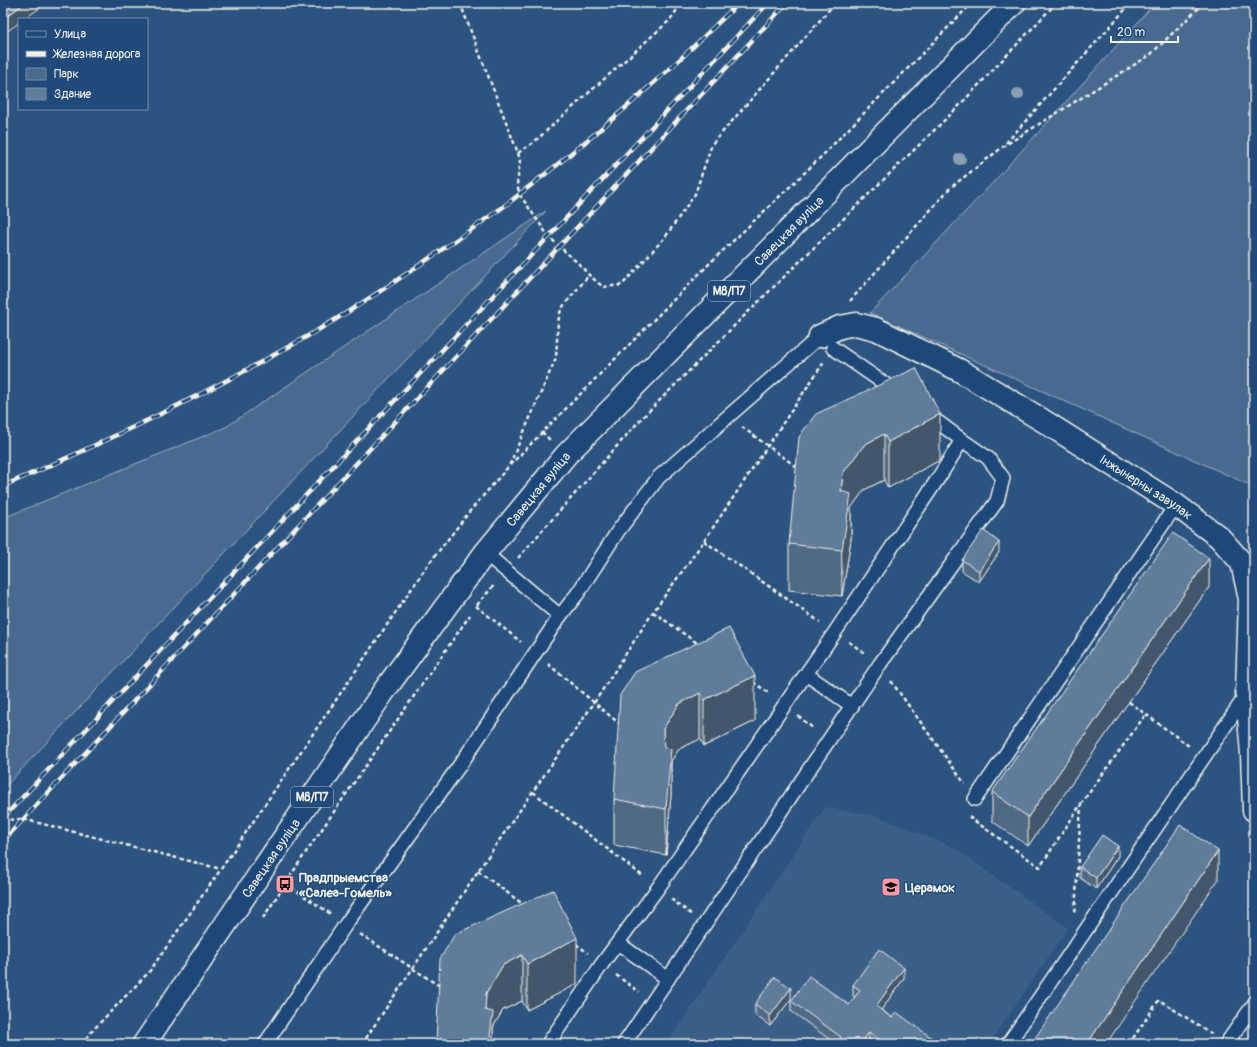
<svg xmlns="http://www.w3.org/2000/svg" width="1257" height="1047" font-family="Pangolin,sans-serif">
<rect width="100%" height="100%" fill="#2c5481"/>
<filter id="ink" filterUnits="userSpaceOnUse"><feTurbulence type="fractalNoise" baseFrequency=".025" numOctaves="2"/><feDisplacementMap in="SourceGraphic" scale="8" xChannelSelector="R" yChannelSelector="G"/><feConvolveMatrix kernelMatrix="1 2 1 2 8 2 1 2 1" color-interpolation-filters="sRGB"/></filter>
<g filter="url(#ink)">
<!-- built -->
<polygon fill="#3b6088" points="825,807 877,816 951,846 1068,928 989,1044 667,1044"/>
<!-- green -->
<g fill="#496b90" stroke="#9eaebc">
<polygon points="1153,3 1254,3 1254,487 870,313 999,176 1147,12"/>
<polygon points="546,211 3,789 3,518 226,427"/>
</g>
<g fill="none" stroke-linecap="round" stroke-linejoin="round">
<!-- service casing -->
<g stroke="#f4f1e8" stroke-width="16">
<g id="service">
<polyline points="833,348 898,393"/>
<polyline points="485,553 560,616 578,593 618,531 659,477 820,336"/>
<polyline points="806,674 852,706"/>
<polyline points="975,799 1176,505"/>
<polyline points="618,943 668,979"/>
<polyline points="265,1044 346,924 462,762 560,616"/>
<polyline points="548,1044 602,964 658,888 835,632 939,477 962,440 927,414"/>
<polyline points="624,1044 880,664 997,501 1003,478 988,458 962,440"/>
<polyline points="1008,1044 1247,694"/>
<polyline points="1226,1044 1254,1004"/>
</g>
</g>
<!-- minor casing -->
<g stroke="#f4f1e8" stroke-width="25">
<g id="minor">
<path id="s1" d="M820 336 840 327 856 324 876 329 959 370 1042 420 1176 505 1219 537 1242 563 1250 599 1247 694 1252 754 1254 810"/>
</g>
</g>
<!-- primary casing -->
<g stroke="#f4f1e8" stroke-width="25">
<g id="primary">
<path id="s2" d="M144 1044 384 691 485 553 566 455 1014 3"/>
</g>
</g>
<!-- path -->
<g stroke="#f4f1e8" stroke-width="2.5" stroke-dasharray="4 3" stroke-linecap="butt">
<polyline points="460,3 518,153 520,160 517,185 520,195 549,237 580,265 589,275 603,287 622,285 666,236 695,194 712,144 835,3"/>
<polyline points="1006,143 1131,3"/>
<polyline points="518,153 534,142 670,20 682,3"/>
<polyline points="850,301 950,188 1004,146 1150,55 1204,3"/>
<polyline points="742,427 798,468"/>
<polyline points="542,432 550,440"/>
<polyline points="510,465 712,261 821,157 972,3"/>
<polyline points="704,541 820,622"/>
<polyline points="518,558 640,420 750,310 957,108 1056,3"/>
<polyline points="477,605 495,584"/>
<polyline points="476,606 521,642"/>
<polyline points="653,612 700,645"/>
<polyline points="849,642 866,654"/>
<polyline points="548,664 621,725"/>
<polyline points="891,681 965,784"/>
<polyline points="753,682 770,694"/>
<polyline points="1129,702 1189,746"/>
<polyline points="798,716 814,729"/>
<polyline points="533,792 644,877"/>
<polyline points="1081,804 1146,714"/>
<polyline points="969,817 1040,867 1081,804 1075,914"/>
<polyline points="3,820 23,819 221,869"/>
<polyline points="478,871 524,905"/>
<polyline points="286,884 331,914"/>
<polyline points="671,899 691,914"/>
<polyline points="263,918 304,855 470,615"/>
<polyline points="360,934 441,987"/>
<polyline points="576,944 588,953"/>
<polyline points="616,975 639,992"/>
<polyline points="82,1044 90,1033 149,972 221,869 427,566 470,511 509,466 556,358 558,322 561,309 589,275"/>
<polyline points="362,1044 478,871 594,703 653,612 704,541 824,362"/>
<polyline points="1129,1044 1159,1000 1212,1034"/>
</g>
<!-- service -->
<use href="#service" stroke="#1f4a7a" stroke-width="13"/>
<!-- minor -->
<use href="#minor" stroke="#1f4a7a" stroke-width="22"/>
<!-- primary -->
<use href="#primary" stroke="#1f4a7a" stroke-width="22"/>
<!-- rail casing -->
<g stroke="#f4f1e8" stroke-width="4.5">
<g id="rail">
<path d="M3 486C104 443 204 395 299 341 356 309 410 272 463 235 483 221 503 208 521 193 568 157 614 119 658 79 686 55 712 28 739 3"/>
<polyline points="3,818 768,3"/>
<polyline points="3,841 787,3"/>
</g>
</g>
<!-- rail -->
<use href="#rail" stroke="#1f4a7a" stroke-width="3" stroke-dasharray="9" stroke-linecap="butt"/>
</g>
<!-- trees -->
<g fill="#8c9fb2">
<circle cx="1018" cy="94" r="6"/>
<circle cx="960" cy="159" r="6"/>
</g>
<!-- wall -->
<g fill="#516a84" stroke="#f4f1e8">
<polygon points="916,368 940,460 888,488 884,480 864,490 851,508 851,539 842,596 789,590 789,544"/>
<polygon points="999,552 979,582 962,571 962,560"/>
<polygon points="1209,587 1028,846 992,821 992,792"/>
<polygon points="729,628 755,721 704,746 700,739 679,749 671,761 671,795 666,855 614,845 614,799"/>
<polygon points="1118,856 1096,889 1080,878 1080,867"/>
<polygon points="553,890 577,984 527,1010 522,1001 503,1010 493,1027 493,1044 436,1044"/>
<polygon points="904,978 881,1010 932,1044 871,1044 869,1043 836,1044 791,1011 791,1001 849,1005 855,997 853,996 853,985"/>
<polygon points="791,999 770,1026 755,1015 755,1004"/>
</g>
<!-- shaded-wall -->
<g fill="#42566c" stroke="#f4f1e8">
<polygon points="25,3 40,3 40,8 24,19 19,19 19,23 3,34 3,19"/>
<polygon points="940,414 940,460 888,488 888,442"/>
<polygon points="884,434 884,480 864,490 851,508 851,539 842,596 841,491 843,473 864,445"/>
<polygon points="999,542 999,552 979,582 979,571"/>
<polygon points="1209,558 1209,587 1028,846 1028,817"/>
<polygon points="755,676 755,721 704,746 704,700"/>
<polygon points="700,693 700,739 679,749 671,761 671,795 666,855 666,809 663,775 663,729 679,704"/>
<polygon points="1118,846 1118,856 1096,889 1096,878"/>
<polygon points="1218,851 1218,880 1106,1044 1087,1044"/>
<polygon points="577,938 577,984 527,1010 527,964"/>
<polygon points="522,955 522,1001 503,1010 493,1027 493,1044 489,1044 485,1010 486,993 503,965"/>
<polygon points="904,968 904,978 876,1017 876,1006"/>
<polygon points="791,988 791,999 770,1026 770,1016"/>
<polygon points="869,1032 869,1044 861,1044"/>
<polygon points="932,1038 932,1044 928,1044"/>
</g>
<!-- building -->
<g fill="#5e7b9a" stroke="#f4f1e8">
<polygon points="3,3 25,3 3,19"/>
<polygon points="916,368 940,414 888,442 884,434 864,445 843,473 841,491 851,494 842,550 789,544 799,437 806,427 816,414"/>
<polygon points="983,530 999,542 979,571 962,560"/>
<polygon points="1173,533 1209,558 1028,817 992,792"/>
<polygon points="729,628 755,676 704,700 700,693 679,704 663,729 664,748 671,749 666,809 614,799 620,695 635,672"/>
<polygon points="1180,825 1218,851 1087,1044 1031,1044"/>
<polygon points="1102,835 1118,846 1096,878 1080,867"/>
<polygon points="553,890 577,938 527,964 522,955 503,965 486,993 485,1010 493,1012 489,1044 436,1044 440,959 455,934"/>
<polygon points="879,949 904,968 876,1006 892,1018 896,1012 932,1038 928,1044 886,1044 869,1032 861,1044 836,1044 841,1037 791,1001 809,976 849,1005 860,990 853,985"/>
<polygon points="775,977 791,988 770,1016 755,1004"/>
</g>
</g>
<!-- icons -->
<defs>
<g id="bus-square" transform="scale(1)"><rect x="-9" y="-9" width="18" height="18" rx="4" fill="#ff9aa2" stroke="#1f4a7a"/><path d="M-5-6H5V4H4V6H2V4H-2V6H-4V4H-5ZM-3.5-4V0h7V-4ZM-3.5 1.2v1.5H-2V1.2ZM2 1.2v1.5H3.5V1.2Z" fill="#111"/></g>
<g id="school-square" transform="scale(1)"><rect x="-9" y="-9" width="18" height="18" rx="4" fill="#ff9aa2" stroke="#1f4a7a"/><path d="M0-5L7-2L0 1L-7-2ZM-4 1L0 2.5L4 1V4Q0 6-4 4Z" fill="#111"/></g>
</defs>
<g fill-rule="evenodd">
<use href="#bus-square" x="285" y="884"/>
<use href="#school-square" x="891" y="887"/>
</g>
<g text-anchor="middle" stroke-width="3" stroke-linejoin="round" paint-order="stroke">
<!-- shield labels -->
<g fill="#1f4a7a" stroke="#b4bfc7" stroke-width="1">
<rect x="708" y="281" width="42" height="20" rx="3"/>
<rect x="291" y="787" width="42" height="20" rx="3"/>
</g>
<g font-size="12" font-weight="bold" fill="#f4f1e8">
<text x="729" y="295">М8/П7</text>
<text x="312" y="801">М8/П7</text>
</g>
<!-- street labels -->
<g font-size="13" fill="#f4f1e8" stroke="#1f4a7a">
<text dy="5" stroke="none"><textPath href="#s2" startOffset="1041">Савецкая вуліца</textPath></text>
<text dy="5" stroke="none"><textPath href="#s1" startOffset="372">Інжынерны завулак</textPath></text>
<text dy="5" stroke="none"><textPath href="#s2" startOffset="681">Савецкая вуліца</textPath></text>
<text dy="5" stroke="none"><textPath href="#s2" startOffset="225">Савецкая вуліца</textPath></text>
</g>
<!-- poi labels -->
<g font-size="13" font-weight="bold" fill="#f4f1e8" stroke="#1f4a7a" text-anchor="start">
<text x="299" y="882">Прадпрыемства<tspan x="299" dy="15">«Салеа-Гомель»</tspan></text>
<text x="905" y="892">Церамок</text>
</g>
</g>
<!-- margin -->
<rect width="1257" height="1047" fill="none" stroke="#1f4a7a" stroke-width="16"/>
<rect x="8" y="8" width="1241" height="1031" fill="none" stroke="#f4f1e8" stroke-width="1.5" filter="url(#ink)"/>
<!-- legend -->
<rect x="18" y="18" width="130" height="92" fill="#1f4a7a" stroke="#748da6"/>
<rect x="26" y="31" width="20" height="6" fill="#1f4a7a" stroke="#748da6"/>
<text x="54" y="38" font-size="12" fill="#f4f1e8">Улица</text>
<rect x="26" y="51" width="20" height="6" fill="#f4f1e8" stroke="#748da6"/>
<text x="54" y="58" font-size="12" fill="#f4f1e8">Железная дорога</text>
<rect x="26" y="68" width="20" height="12" fill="#496b90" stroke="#748da6"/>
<text x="54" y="78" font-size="12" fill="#f4f1e8">Парк</text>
<rect x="26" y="88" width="20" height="12" fill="#5e7b9a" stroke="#748da6"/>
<text x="54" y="98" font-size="12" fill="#f4f1e8">Здание</text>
<!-- scale -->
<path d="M1111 36v6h67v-6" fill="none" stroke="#f4f1e8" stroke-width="2"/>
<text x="1117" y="36" font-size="12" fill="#f4f1e8" stroke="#1f4a7a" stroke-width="3" paint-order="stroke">20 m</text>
</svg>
